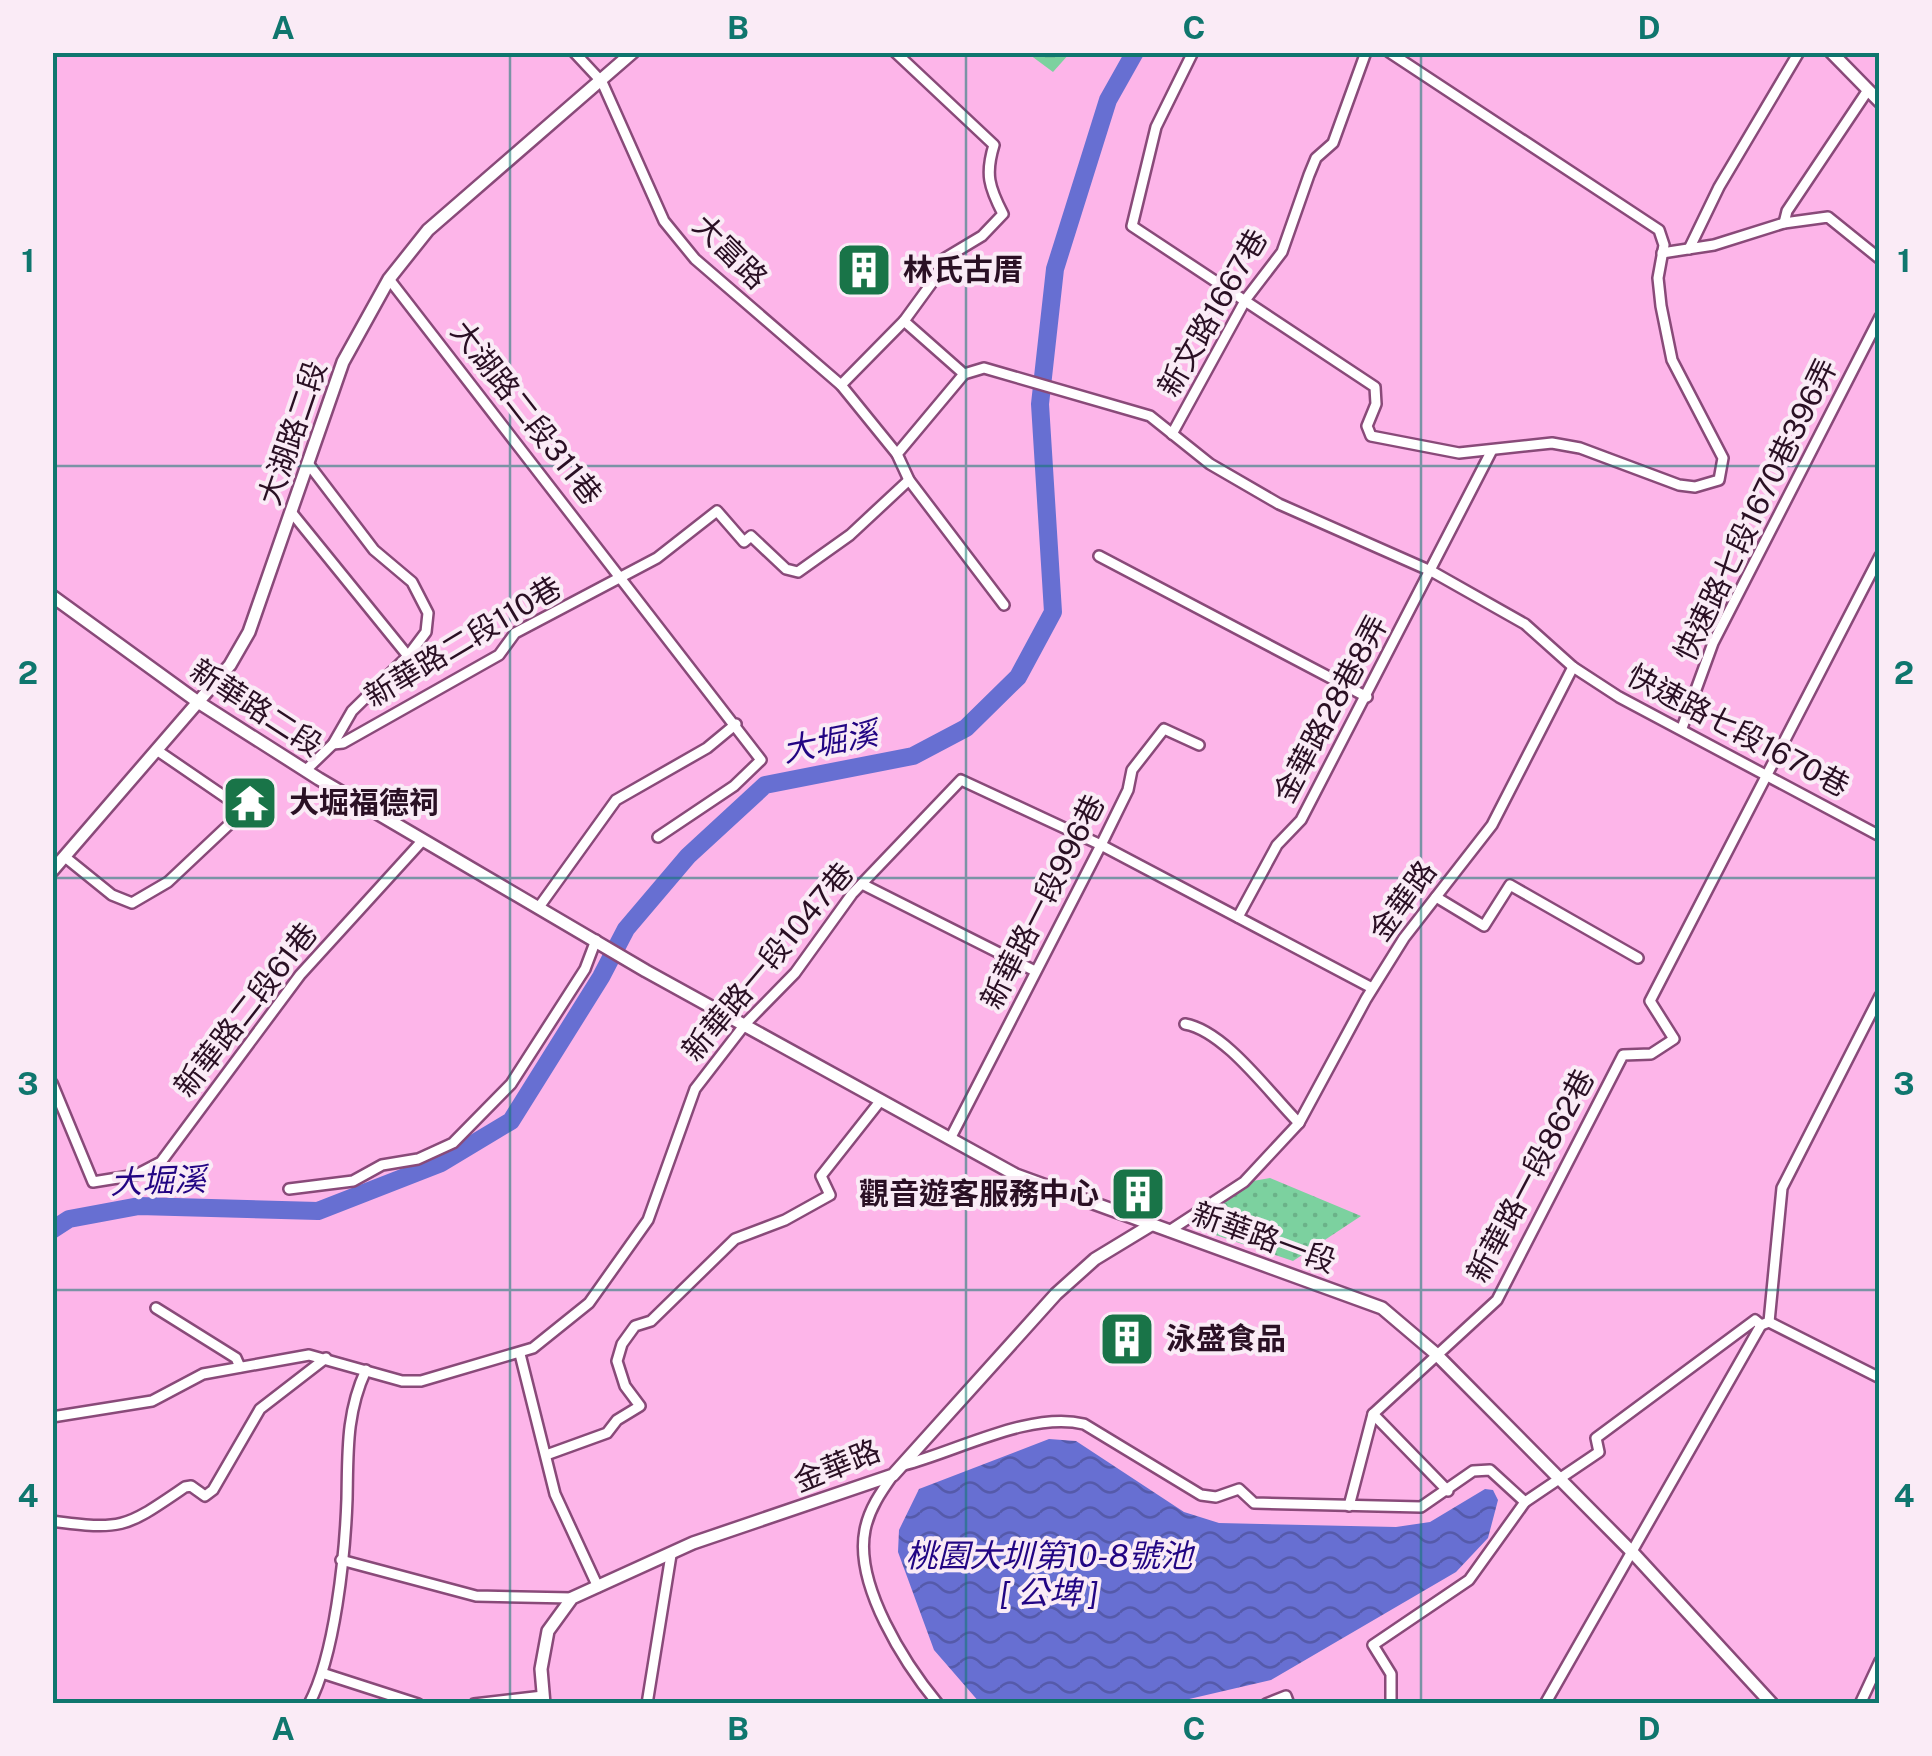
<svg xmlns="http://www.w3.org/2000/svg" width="1932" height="1756" font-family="'Public Sans','Noto Sans TC',sans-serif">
<defs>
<pattern id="grass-dots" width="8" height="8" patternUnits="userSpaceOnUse" patternTransform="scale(2.5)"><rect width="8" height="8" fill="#7cd19f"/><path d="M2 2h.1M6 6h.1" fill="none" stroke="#6bb289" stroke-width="1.8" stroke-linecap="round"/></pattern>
<pattern id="cemetery-stones" width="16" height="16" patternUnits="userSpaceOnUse" patternTransform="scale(2.5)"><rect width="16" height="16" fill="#7cd19f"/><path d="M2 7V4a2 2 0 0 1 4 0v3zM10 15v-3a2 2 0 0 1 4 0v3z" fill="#6bb289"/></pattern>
<pattern id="water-waves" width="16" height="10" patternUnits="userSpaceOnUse" patternTransform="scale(2.5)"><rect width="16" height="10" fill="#676fd2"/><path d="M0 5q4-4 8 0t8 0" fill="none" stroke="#555aaa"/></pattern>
</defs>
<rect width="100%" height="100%" fill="#fdb5e9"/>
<!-- grass -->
<polygon fill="url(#grass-dots)" points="1270,1178 1361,1216 1293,1261 1192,1227 1253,1181"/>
<!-- cemetery -->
<polygon fill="url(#cemetery-stones)" points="1026,52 1070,52 1070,53 1053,72"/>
<!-- water -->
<polygon fill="url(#water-waves)" points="1049,1439 1076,1441 1184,1512 1219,1523 1396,1527 1430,1522 1485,1489 1493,1490 1498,1500 1488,1538 1456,1572 1271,1680 1172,1703 980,1703 934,1650 898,1552 899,1530 919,1489"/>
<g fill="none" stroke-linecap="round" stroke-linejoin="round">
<!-- river -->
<polyline stroke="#676fd2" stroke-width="18" points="52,1230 69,1219 139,1206 318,1211 441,1163 511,1121 601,977 626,929 688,856 765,785 913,756 966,728 1018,677 1053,612 1040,404 1055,269 1108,100 1135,52"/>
<!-- minor casing -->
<g stroke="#894a79" stroke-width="14">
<g id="minor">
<polyline points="574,52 602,82 664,221 695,259 841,385 897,454"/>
<path d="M895 52 994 145C985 174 989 187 1003 214L982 236 942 260 939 273 904 321"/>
<polyline points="1193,52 1156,127 1132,226 1375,387 1376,404 1367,426 1371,436 1459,453 1552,443 1580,448 1679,485 1695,487 1719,480 1723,458 1672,360 1661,306 1658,278 1664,245 1659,230 1389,52"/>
<polyline points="1868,90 1787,211 1784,223 1828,217 1880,259"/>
<polyline points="1689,249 1719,187 1799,52"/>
<polyline points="1662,253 1714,245 1784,223"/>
<polyline points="389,279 761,760 734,786 658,837"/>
<polyline points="841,385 904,321 964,374"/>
<polyline points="1172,434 1246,299 1282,252 1309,175 1316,158 1333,143 1366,52"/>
<polyline points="292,513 408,656"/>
<polyline points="1099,556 1367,697"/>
<polyline points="1004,605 909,480 897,454 964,374 984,368 1150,416 1210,464 1279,504 1433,572 1525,624 1573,667 1619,697 1880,836"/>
<polyline points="1682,728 1713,643 1880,317"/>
<polyline points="333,744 343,743 499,655 515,633 657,558 717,511 744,542 751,536 786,569 798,572 850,535 909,480"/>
<polyline points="306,770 333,744 352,711 408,656 426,632 428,613 412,582 374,550 310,466"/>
<polyline points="65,857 112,895 132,903 168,882 237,817 231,801 158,751"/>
<polyline points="862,884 1035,971"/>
<polyline points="1436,897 1484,926 1510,885 1638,958"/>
<polyline points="539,907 616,800 707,748 736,724"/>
<polyline points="1238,917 1277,845 1301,820 1492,450"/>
<path d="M1185 1024C1225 1031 1269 1093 1299 1123"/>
<polyline points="52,1083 93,1182 136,1175 161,1162 300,975 423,840"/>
<polyline points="950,1139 1101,845 1128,790 1132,770 1164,729 1199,745"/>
<polyline points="289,1189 353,1181 382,1165 418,1159 453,1143 511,1084 585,969 596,940"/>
<polyline points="1169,1231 1244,1182 1299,1123 1366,999 1404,938 1492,825 1573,667"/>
<polyline points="156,1308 236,1358 240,1367"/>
<polyline points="1769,1322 1782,1188 1880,996"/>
<polyline points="520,1354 555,1494 598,1587"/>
<polyline points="1373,1414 1448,1491"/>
<polyline points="52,1417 152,1401 203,1374 309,1355 402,1381 421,1381 533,1348 589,1303 648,1220 695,1089 746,1023 795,973 852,894 961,780 1101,845 1372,988"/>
<polyline points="549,1454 607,1433 617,1420 640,1406 625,1386 617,1361 622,1344 635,1326 651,1321 735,1239 785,1220 830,1195 821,1176 881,1100"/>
<path d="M904 1465C958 1451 1030 1411 1084 1424L1201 1495 1216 1497 1239 1489 1254 1503 1421 1507 1473 1471 1490 1470 1525 1502 1599 1452 1596 1438 1755 1320 1761 1325 1769 1322 1880 1378"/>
<path d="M893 1475C881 1492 869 1509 865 1530 854 1585 905 1664 938 1704"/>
<polyline points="1349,1506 1373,1414 1497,1300 1623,1055 1651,1054 1674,1039 1650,1001 1880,556"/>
<path d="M52 1521C124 1531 126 1527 185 1487L191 1486 205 1496 213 1490 260 1409 326 1358"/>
<polyline points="341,1560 476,1596 572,1598"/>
<polyline points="325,1674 418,1704"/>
<path d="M309 1704C335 1655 345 1556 347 1499 348 1452 346 1413 366 1370"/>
<polyline points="474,1704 543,1696"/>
<polyline points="647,1704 671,1555"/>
<polyline points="1266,1704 1286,1696 1289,1704"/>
<polyline points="1391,1704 1391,1674 1373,1645 1469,1580 1525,1502"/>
<polyline points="1545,1704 1761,1325"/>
<polyline points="1860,1704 1880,1661"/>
</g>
</g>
<!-- tertiary casing -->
<g stroke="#894a79" stroke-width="16">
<g id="tertiary">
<polyline points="1831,52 1880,102"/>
<polyline points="52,596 198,702 319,779 646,971 1016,1175 1382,1308 1435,1353 1634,1554 1772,1704"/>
<polyline points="52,871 230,665 249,632 343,362 389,279 428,230 633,52"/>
<polyline points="544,1704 541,1669 548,1631 572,1598 693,1543 893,1475 1056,1294 1095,1259 1151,1225"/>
</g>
</g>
<!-- minor -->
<use href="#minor" stroke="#fff" stroke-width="9"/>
<!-- tertiary -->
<use href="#tertiary" stroke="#fff" stroke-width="11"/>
</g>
<!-- grid -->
<path fill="none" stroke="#0f766e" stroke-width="2.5" stroke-opacity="0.55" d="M510 52V1704M966 52V1704M1421 52V1704M52 466H1880M52 878H1880M52 1290H1880"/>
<!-- icons -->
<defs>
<g id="building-square" transform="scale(2.875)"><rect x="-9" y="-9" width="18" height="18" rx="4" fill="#197448" stroke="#faebf6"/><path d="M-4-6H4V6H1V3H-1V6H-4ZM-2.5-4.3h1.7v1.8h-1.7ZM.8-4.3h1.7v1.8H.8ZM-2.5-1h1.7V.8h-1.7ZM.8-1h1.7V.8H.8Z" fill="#fff"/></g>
<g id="temple-square" transform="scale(2.875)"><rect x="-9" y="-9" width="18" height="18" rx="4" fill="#197448" stroke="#faebf6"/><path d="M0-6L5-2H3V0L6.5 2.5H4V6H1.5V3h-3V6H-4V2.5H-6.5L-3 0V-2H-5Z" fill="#fff"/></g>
</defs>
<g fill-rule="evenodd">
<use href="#building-square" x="864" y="270"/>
<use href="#temple-square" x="250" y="803"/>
<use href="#building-square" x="1138" y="1194"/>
<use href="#building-square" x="1127" y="1339"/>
</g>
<g text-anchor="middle" stroke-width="8" stroke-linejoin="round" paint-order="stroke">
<!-- street labels -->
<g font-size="30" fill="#2a1024" stroke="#faebf6">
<text transform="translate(730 252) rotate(45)" y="10">大富路</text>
<text transform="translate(1213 313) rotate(-60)" y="10">新文路1667巷</text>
<text transform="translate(526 413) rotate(52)" y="10">大湖路二段311巷</text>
<text transform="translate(293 433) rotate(-71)" y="10">大湖路二段</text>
<text transform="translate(1756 510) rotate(-64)" y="10">快速路七段1670巷396弄</text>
<text transform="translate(463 642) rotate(-31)" y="10">新華路二段110巷</text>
<text transform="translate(256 708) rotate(33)" y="10">新華路二段</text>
<text transform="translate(1331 709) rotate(-62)" y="10">金華路28巷8弄</text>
<text transform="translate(1738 731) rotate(28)" y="10">快速路七段1670巷</text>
<text transform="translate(1403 901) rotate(-54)" y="10">金華路</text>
<text transform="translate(1043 902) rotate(-63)" y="10">新華路一段996巷</text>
<text transform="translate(768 962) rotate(-50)" y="10">新華路一段1047巷</text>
<text transform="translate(246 1010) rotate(-52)" y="10">新華路二段61巷</text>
<text transform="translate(1531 1176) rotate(-62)" y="10">新華路一段862巷</text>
<text transform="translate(1264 1238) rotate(20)" y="10">新華路一段</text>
<text transform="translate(837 1466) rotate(-22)" y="10">金華路</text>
</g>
<!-- poi labels -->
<g font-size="30" font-weight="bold" fill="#2a1024" stroke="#faebf6" text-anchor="start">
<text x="903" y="280">林氏古厝</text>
<text x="289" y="813">大堀福德祠</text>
<text x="1099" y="1204" text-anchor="end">觀音遊客服務中心</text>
<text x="1166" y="1349">泳盛食品</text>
</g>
<!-- water labels -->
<g font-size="32" font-style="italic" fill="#220583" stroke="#faebf6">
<text transform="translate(830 742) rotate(-11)" y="11">大堀溪</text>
<text transform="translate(158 1181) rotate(-2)" y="11">大堀溪</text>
<text x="1049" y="1567">桃園大圳第10-8號池<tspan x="1049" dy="37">[ 公埤 ]</tspan></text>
</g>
</g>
<!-- border -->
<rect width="1932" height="1756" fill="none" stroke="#faebf6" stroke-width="110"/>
<rect x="55" y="55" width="1822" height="1646" fill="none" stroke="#0f766e" stroke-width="4"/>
<g font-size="32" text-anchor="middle" font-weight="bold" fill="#0f766e">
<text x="283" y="39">A</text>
<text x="738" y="39">B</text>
<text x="1194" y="39">C</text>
<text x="1649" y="39">D</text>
<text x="28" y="272">1</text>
<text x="1904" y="272">1</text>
<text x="28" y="684">2</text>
<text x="1904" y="684">2</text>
<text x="28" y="1095">3</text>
<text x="1904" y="1095">3</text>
<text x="28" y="1507">4</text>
<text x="1904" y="1507">4</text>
<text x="283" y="1740">A</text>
<text x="738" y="1740">B</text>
<text x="1194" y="1740">C</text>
<text x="1649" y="1740">D</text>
</g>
</svg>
